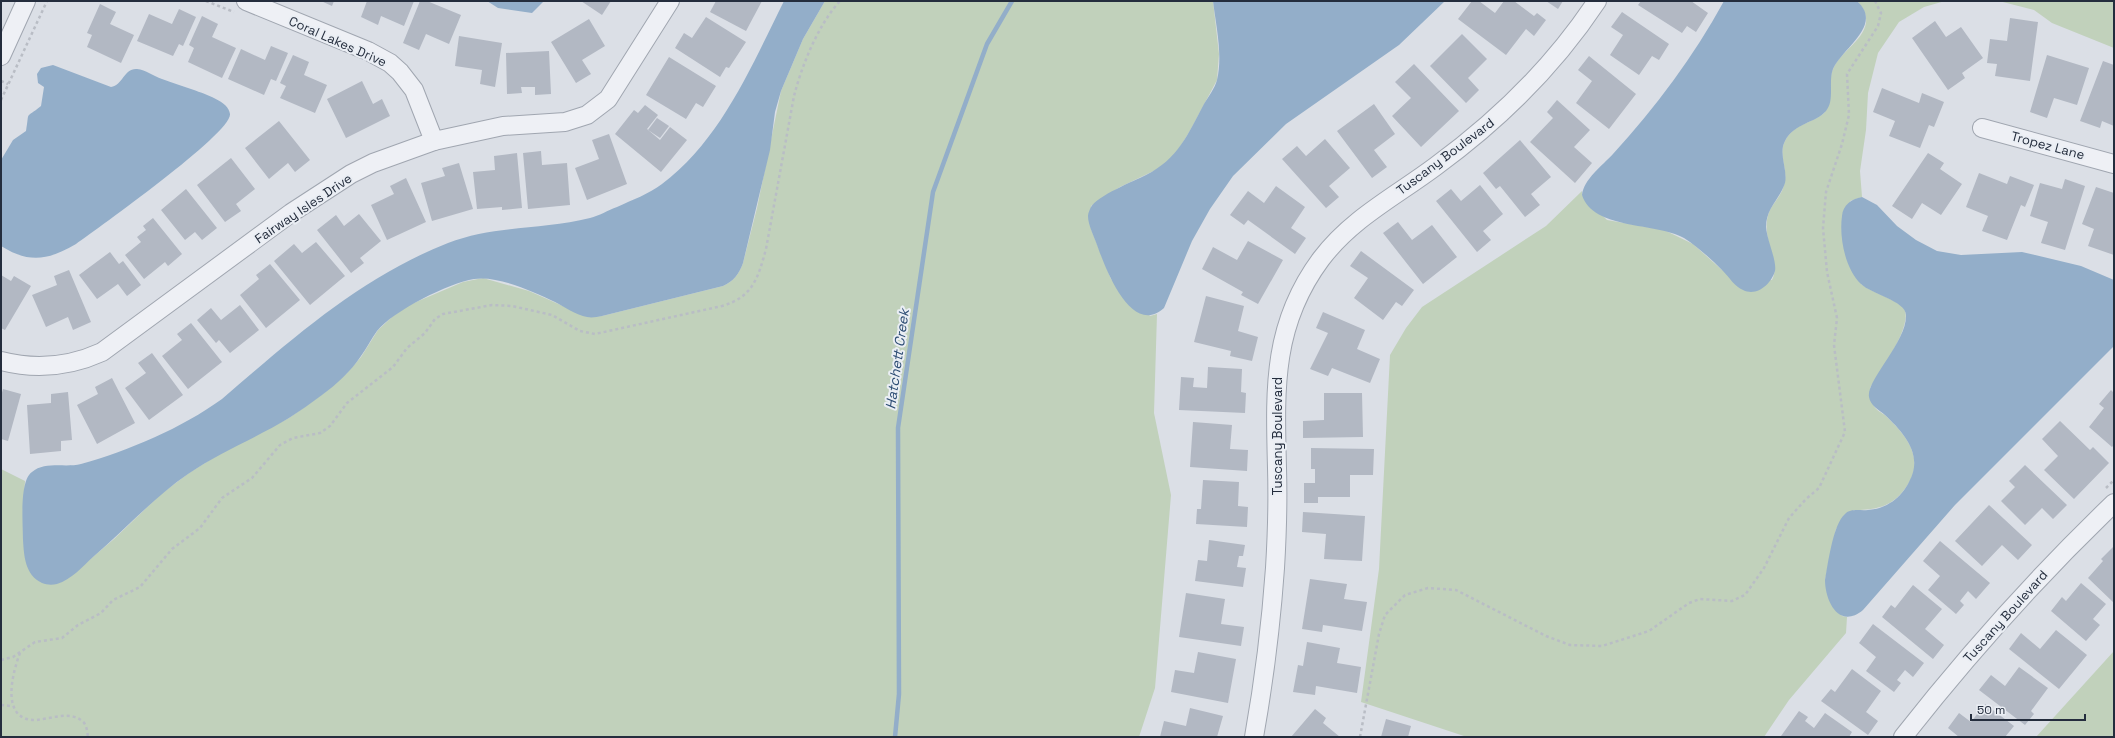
<svg xmlns="http://www.w3.org/2000/svg" width="2115" height="738" font-family="'Space Grotesk',sans-serif">
<rect width="100%" height="100%" fill="#dbdfe6"/>
<!-- green -->
<g fill="#c1d1bb">
<path d="M825 1H1213L1219 54 1217 80 1191 129 1177 152 1162 167 1120 187 1091 206V229L1111 279 1150 316 1157 314 1154 413 1171 495 1155 688 1139 737H1V469L25 481 23 517 56 584 74 573 114 539 161 494 189 473 221 453 289 418 324 393 347 373 361 357 378 330 393 316 409 305 463 282 483 278 529 291 588 317 602 316 723 286C734 281 739 274 743 263L757 208 781 91 803 39Z"/>
<path d="M1857 1H1945L1924 7 1899 22 1878 53 1868 93 1866 130 1860 171 1862 197 1850 201 1861 284C1873 293 1890 297 1902 306 1918 320 1878 374 1870 388 1871 393 1871 402 1874 406 1876 410 1882 413 1886 416 1908 437 1927 461 1904 490 1891 507 1875 510 1854 510L1836 529 1825 580 1842 616 1847 617 1846 633 1789 700 1764 737H1467L1361 702 1379 569 1390 355 1406 328 1422 307 1546 226 1582 191V195L1607 220 1664 230 1693 244 1722 270 1772 280C1779 266 1770 254 1768 239 1761 204 1782 204 1785 180 1787 167 1778 154 1785 141 1794 123 1814 123 1824 113 1835 101 1827 84 1833 69 1840 52 1863 41 1866 23 1867 14 1863 7 1857 1Z"/>
<polygon points="1999,1 2114,1 2114,48 2052,23 2034,10"/>
<polygon points="2114,650 2114,737 2036,737 2114,651"/>
</g>
<!-- water -->
<g fill="#93aec9">
<polygon points="487,1 544,1 532,13 498,8"/>
<path d="M784 1H825L803 39 781 91 775 112 770 150 743 263C739 274 734 281 723 286L602 316C597 317 592 318 587 317 576 315 565 307 555 302 534 292 497 275 474 279 449 283 393 311 377 331 371 339 367 348 361 356 351 371 337 384 322 395 311 403 300 411 289 418 256 438 220 452 188 474 153 498 125 530 93 557 83 566 71 580 57 584 52 585 47 585 42 583 25 575 24 556 23 540 23 524 19 481 32 472 45 461 66 468 81 464 128 451 182 428 222 399 292 339 361 277 448 243 494 225 543 230 590 218 599 216 608 210 617 207 632 200 649 194 662 184 721 140 752 65 784 1Z"/>
<path d="M1213 1H1445L1399 45 1286 124 1233 176 1210 209 1192 241 1164 308C1131 338 1105 267 1097 245 1094 236 1088 225 1088 216 1088 213 1090 209 1091 207 1097 196 1134 181 1146 175 1178 159 1188 134 1204 104 1208 97 1215 88 1217 80 1223 55 1216 26 1213 1Z"/>
<path d="M1724 1H1857C1884 25 1842 48 1833 69 1828 82 1835 100 1826 111 1816 123 1794 123 1785 141 1778 154 1788 169 1785 183 1780 199 1766 208 1766 227 1767 240 1777 261 1775 271 1771 284 1757 297 1743 290 1735 287 1729 277 1723 271 1711 259 1698 247 1684 238 1655 222 1593 230 1582 195 1584 179 1602 166 1613 154 1655 108 1694 56 1724 1Z"/>
<path d="M53 65 111 87C123 85 124 68 137 69 146 70 153 76 162 79 172 83 183 86 194 90 204 94 229 101 230 114 232 133 98 228 76 244 48 260 30 264 1 246V160L13 140 26 131C30 109 24 120 41 106L44 87 38 83 37 74 41 68Z"/>
<path d="M1862 197 1877 205 1897 226 1916 240 1937 251 1961 255 2022 252 2081 266 2114 280V346L1955 505 1863 610C1839 630 1825 601 1825 580 1828 564 1833 524 1845 514 1851 508 1860 511 1868 510 1886 509 1901 498 1909 482 1924 455 1904 433 1885 415 1879 410 1870 405 1869 397 1866 380 1907 342 1906 315 1906 301 1871 294 1861 284 1845 269 1839 237 1842 216 1843 205 1851 199 1862 197Z"/>
</g>
<g fill="none" stroke-linecap="round" stroke-linejoin="round">
<!-- stream -->
<polyline stroke="#93aec9" stroke-width="4.5" points="895,737 899,694 898,428 933,192 987,44 1012,1"/>
</g>
<!-- building -->
<g fill="#b2b8c3">
<polygon points="321,1 334,1 332,6"/>
<polygon points="367,1 414,1 404,26 381,16 378,25 361,17"/>
<polygon points="420,1 427,1 461,15 449,44 426,34 419,50 403,43"/>
<polygon points="581,1 611,1 602,15"/>
<polygon points="716,1 762,1 746,31 710,12"/>
<polygon points="1472,1 1479,1 1495,13 1504,1 1514,1 1534,16 1537,13 1546,20 1534,36 1526,29 1506,55 1458,19"/>
<polygon points="1546,1 1563,1 1558,9"/>
<polygon points="1641,1 1691,1 1708,13 1696,32 1687,26 1682,33 1638,5"/>
<polygon points="100,4 116,12 110,24 134,35 121,63 87,47 92,35 87,33"/>
<polygon points="179,9 196,17 183,46 179,44 173,56 137,41 149,14 172,24"/>
<polygon points="1622,12 1669,44 1659,60 1652,56 1639,75 1610,55 1623,35 1611,27"/>
<polygon points="202,16 218,24 212,37 236,48 222,78 188,62 194,48 189,45"/>
<polygon points="706,17 746,42 729,68 726,67 720,77 675,48 684,33 692,38"/>
<polygon points="2010,18 2038,22 2030,81 1995,76 1997,64 1987,63 1990,39 2007,41"/>
<polygon points="589,19 605,46 582,60 591,74 576,83 551,42"/>
<polygon points="1935,21 1946,37 1961,27 1983,58 1962,73 1965,78 1948,90 1912,38"/>
<polygon points="1462,34 1487,59 1468,78 1479,90 1466,103 1430,66"/>
<polygon points="459,36 502,43 495,87 480,84 482,70 455,66"/>
<polygon points="271,46 288,53 276,81 271,79 264,95 228,79 241,49 265,60"/>
<polygon points="549,51 551,94 535,95 535,87 521,87 522,93 507,94 506,53"/>
<polygon points="293,55 309,62 304,75 327,85 315,113 280,98 286,86 280,83"/>
<polygon points="2047,55 2089,68 2077,105 2054,98 2047,118 2030,112"/>
<polygon points="1589,56 1636,94 1609,129 1576,103 1592,81 1578,70"/>
<polygon points="669,57 716,86 703,107 696,103 686,119 646,95"/>
<polygon points="2103,61 2114,65 2114,126 2102,121 2100,128 2080,121"/>
<polygon points="1414,64 1459,111 1421,147 1392,116 1411,98 1395,82"/>
<polygon points="362,81 373,104 382,99 390,116 346,138 327,99"/>
<polygon points="1882,88 1919,103 1922,93 1944,102 1934,127 1929,125 1920,148 1889,136 1895,121 1873,112"/>
<polygon points="1557,100 1590,130 1574,147 1592,163 1575,183 1530,142 1553,118 1547,112"/>
<polygon points="1374,104 1395,134 1374,150 1387,167 1372,178 1337,131"/>
<polygon points="645,105 658,115 647,129 660,140 670,127 687,140 661,172 615,134 634,110 638,113"/>
<polygon points="657,118 669,126 660,138 648,130"/>
<polygon points="279,121 310,160 295,172 288,163 269,179 245,148"/>
<polygon points="609,134 627,184 587,200 575,168 599,159 592,140"/>
<polygon points="1325,139 1350,168 1329,186 1339,197 1326,208 1282,159 1297,146 1306,156"/>
<polygon points="1520,140 1551,177 1531,194 1540,205 1525,217 1500,186 1496,189 1483,173"/>
<polygon points="541,151 542,165 567,163 570,205 528,209 523,153"/>
<polygon points="517,153 522,208 502,210 502,207 477,209 473,172 495,170 494,156"/>
<polygon points="1928,153 1944,163 1940,169 1962,184 1941,215 1922,203 1912,219 1892,206"/>
<polygon points="231,158 255,189 236,204 241,211 225,222 197,185"/>
<polygon points="459,163 473,209 432,221 421,183 445,176 442,168"/>
<polygon points="1979,173 2007,184 2010,176 2034,185 2025,207 2021,205 2007,240 1982,231 1988,216 1966,207"/>
<polygon points="406,178 426,222 387,240 371,205 394,194 390,186"/>
<polygon points="2065,179 2085,186 2065,250 2041,243 2048,222 2030,216 2040,183 2062,189"/>
<polygon points="1480,185 1503,214 1483,231 1491,240 1477,252 1436,201 1451,189 1461,201"/>
<polygon points="1276,186 1305,207 1291,228 1306,238 1295,254 1248,220 1244,225 1230,215 1248,191 1264,203"/>
<polygon points="2096,187 2114,193 2114,255 2088,246 2094,229 2082,224"/>
<polygon points="186,189 217,228 202,240 195,232 185,240 161,210"/>
<polygon points="359,214 381,241 360,258 364,263 351,273 317,230 336,215 344,226"/>
<polygon points="153,218 182,254 168,266 165,262 144,279 125,255 141,242 137,237 146,230 143,226"/>
<polygon points="1398,222 1412,240 1432,225 1457,257 1423,284 1383,233"/>
<polygon points="1248,241 1283,260 1258,304 1241,295 1243,292 1202,269 1213,247 1237,260"/>
<polygon points="316,242 345,276 310,305 274,261 294,244 302,253"/>
<polygon points="1361,251 1414,290 1402,306 1396,302 1383,320 1354,298 1368,278 1350,266"/>
<polygon points="110,252 119,264 123,261 141,285 127,296 118,284 97,299 79,275"/>
<polygon points="270,264 300,300 266,328 240,295 259,279 256,275"/>
<polygon points="69,270 91,322 73,330 68,317 46,327 32,295 57,285 54,276"/>
<polygon points="1,275 11,281 14,276 31,286 5,330 1,328"/>
<polygon points="1206,296 1244,306 1238,331 1258,337 1252,361 1230,356 1231,351 1194,342"/>
<polygon points="240,305 259,330 230,353 219,340 216,343 197,320 211,308 221,320"/>
<polygon points="1323,312 1365,330 1357,349 1380,359 1370,383 1332,368 1328,376 1310,369 1328,333 1316,328"/>
<polygon points="191,323 222,362 188,389 162,356 182,340 177,334"/>
<polygon points="152,353 183,395 149,420 125,388 146,373 138,363"/>
<polygon points="1208,367 1242,369 1241,392 1246,393 1245,413 1179,410 1181,377 1194,378 1193,387 1207,388"/>
<polygon points="112,378 135,423 97,444 77,405 98,394 95,387"/>
<polygon points="3,389 21,394 8,441 1,439 1,396"/>
<polygon points="2111,390 2114,393 2114,445 2112,447 2089,427 2104,408 2099,404"/>
<polygon points="68,392 72,440 61,441 61,451 30,454 27,405 51,403 51,394"/>
<polygon points="1324,393 1362,393 1363,437 1303,438 1303,421 1324,420"/>
<polygon points="2060,421 2090,450 2093,447 2109,463 2074,499 2044,470 2058,456 2042,439"/>
<polygon points="1193,422 1232,425 1230,449 1248,450 1247,471 1190,467"/>
<polygon points="1311,448 1374,449 1373,475 1350,475 1350,497 1318,497 1318,503 1304,503 1304,483 1315,483 1315,469 1311,469"/>
<polygon points="2025,465 2067,505 2053,519 2042,508 2025,525 2001,501 2015,487 2009,481"/>
<polygon points="1203,480 1239,482 1238,506 1248,507 1247,527 1196,524 1197,509 1201,509"/>
<polygon points="1989,505 2032,545 2018,560 2002,545 1982,566 1955,541"/>
<polygon points="1303,512 1365,516 1362,561 1324,559 1326,534 1302,532"/>
<polygon points="1209,540 1245,545 1243,556 1239,556 1237,567 1246,568 1243,587 1195,581 1198,560 1207,561"/>
<polygon points="1940,541 1990,583 1976,599 1968,591 1960,601 1964,605 1956,614 1928,590 1940,576 1923,561"/>
<polygon points="2114,546 2114,603 2088,578 2103,561 2101,559"/>
<polygon points="1310,579 1347,584 1344,599 1367,602 1362,631 1323,625 1322,632 1302,629"/>
<polygon points="2081,583 2106,604 2093,619 2100,625 2086,641 2051,611 2062,597 2066,601"/>
<polygon points="1913,585 1942,609 1925,629 1944,645 1933,659 1882,617 1891,605 1895,608"/>
<polygon points="1186,593 1225,599 1221,624 1244,627 1241,646 1179,637"/>
<polygon points="1873,624 1924,663 1913,677 1905,670 1897,680 1901,683 1894,692 1866,671 1876,657 1859,643"/>
<polygon points="2056,630 2087,655 2059,689 2009,649 2021,633 2040,649"/>
<polygon points="1307,642 1340,648 1337,663 1361,667 1357,693 1316,686 1315,695 1293,692 1298,665 1303,666"/>
<polygon points="1198,652 1236,659 1228,703 1171,692 1175,670 1194,673"/>
<polygon points="2019,667 2048,688 2031,711 2034,714 2025,725 1979,690 1991,675 2005,686"/>
<polygon points="1852,669 1881,691 1866,712 1878,721 1868,735 1821,701 1831,689 1835,692"/>
<polygon points="1985,704 2014,726 2005,737 1959,737 1948,728 1959,713 1971,722"/>
<polygon points="1190,708 1223,716 1217,737 1160,737 1164,721 1186,726"/>
<polygon points="1315,709 1326,718 1323,723 1340,737 1291,737"/>
<polygon points="1799,711 1808,717 1805,721 1814,728 1825,713 1852,732 1849,737 1782,737 1781,736"/>
<polygon points="1386,719 1411,726 1408,737 1381,737"/>
</g>
<g fill="none" stroke-linecap="round" stroke-linejoin="round">
<!-- minor casing -->
<g stroke="#a0a6b0" stroke-width="20">
<g id="minor">
<polyline points="246,1 368,51 390,63 400,72 414,90 434,141"/>
<polyline points="1,56 26,1"/>
<polyline points="1982,128 2114,164"/>
<path d="M1 361C36 370 69 367 102 352L291 213 351 174 373 163 434 141 503 126 565 122 587 115 608 99 670 1"/>
<path d="M1254 737C1264 681 1271 625 1275 568 1277 535 1278 501 1277 468 1275 389 1272 325 1321 259 1352 218 1396 196 1436 166 1499 120 1554 66 1597 1"/>
<path d="M1903 737C1968 654 2038 576 2114 503"/>
</g>
</g>
<!-- path -->
<g stroke="#b9bdc5" stroke-width="2.5" stroke-dasharray="3 3" stroke-linecap="butt">
<polyline points="206,1 234,12"/>
<polyline points="1,81 8,84"/>
<polyline points="1,100 47,1"/>
<polyline points="2106,488 2114,480"/>
<path d="M20 653C12 674 0 721 36 720 50 719 68 711 81 720 87 724 87 731 88 737"/>
<path d="M1 660 13 657 35 642 62 638 78 625 101 613 113 600 140 587 172 549 200 528 222 498 252 478 280 445 293 438 320 433 330 426 347 403 393 367 407 348 425 333 435 319 443 314 492 305 512 306 552 315 580 331 595 334 722 306C753 297 758 278 766 249L794 96C802 65 818 25 840 1"/>
<polyline points="1,705 11,706"/>
<polyline points="1360,737 1379,634 1385,615 1405,595 1428,588 1456,590 1546,636 1570,645 1602,646 1649,631 1689,603 1700,599 1732,601 1745,595 1764,568 1789,518 1806,499 1819,488 1845,432 1834,345 1837,318 1827,272 1823,228 1826,192 1842,144 1849,115 1847,74 1878,26 1881,13 1875,1"/>
</g>
<!-- minor -->
<use href="#minor" stroke="#eef0f5" stroke-width="18"/>
</g>
<g text-anchor="middle" stroke-width="4" stroke-linejoin="round" paint-order="stroke">
<!-- street labels -->
<g font-size="13" fill="#242d3d" stroke="#eaeef4">
<text transform="translate(338 41) rotate(24)" y="5">Coral Lakes Drive</text>
<text transform="translate(2048 145) rotate(15)" y="5">Tropez Lane</text>
<text transform="translate(1445 156) rotate(-37)" y="5">Tuscany Boulevard</text>
<text transform="translate(303 208) rotate(-34)" y="5">Fairway Isles Drive</text>
<text transform="translate(1277 436) rotate(-90)" y="5">Tuscany Boulevard</text>
<text transform="translate(2005 616) rotate(-48)" y="5">Tuscany Boulevard</text>
</g>
<!-- water labels -->
<g font-size="14" font-style="italic" fill="#2c4c73" stroke="#eaeef4">
<text transform="translate(897 359) rotate(-82)" y="5">Hatchett Creek</text>
</g>
</g>
<!-- border -->
<rect width="2115" height="738" fill="none" stroke="#242d3d" stroke-width="4"/>
<!-- scale -->
<path d="M1971 714v6h114v-6" fill="none" stroke="#242d3d" stroke-width="2"/>
<text x="1977" y="714" font-size="12" fill="#242d3d" stroke="#eaeef4" stroke-width="3" paint-order="stroke">50 m</text>
</svg>
